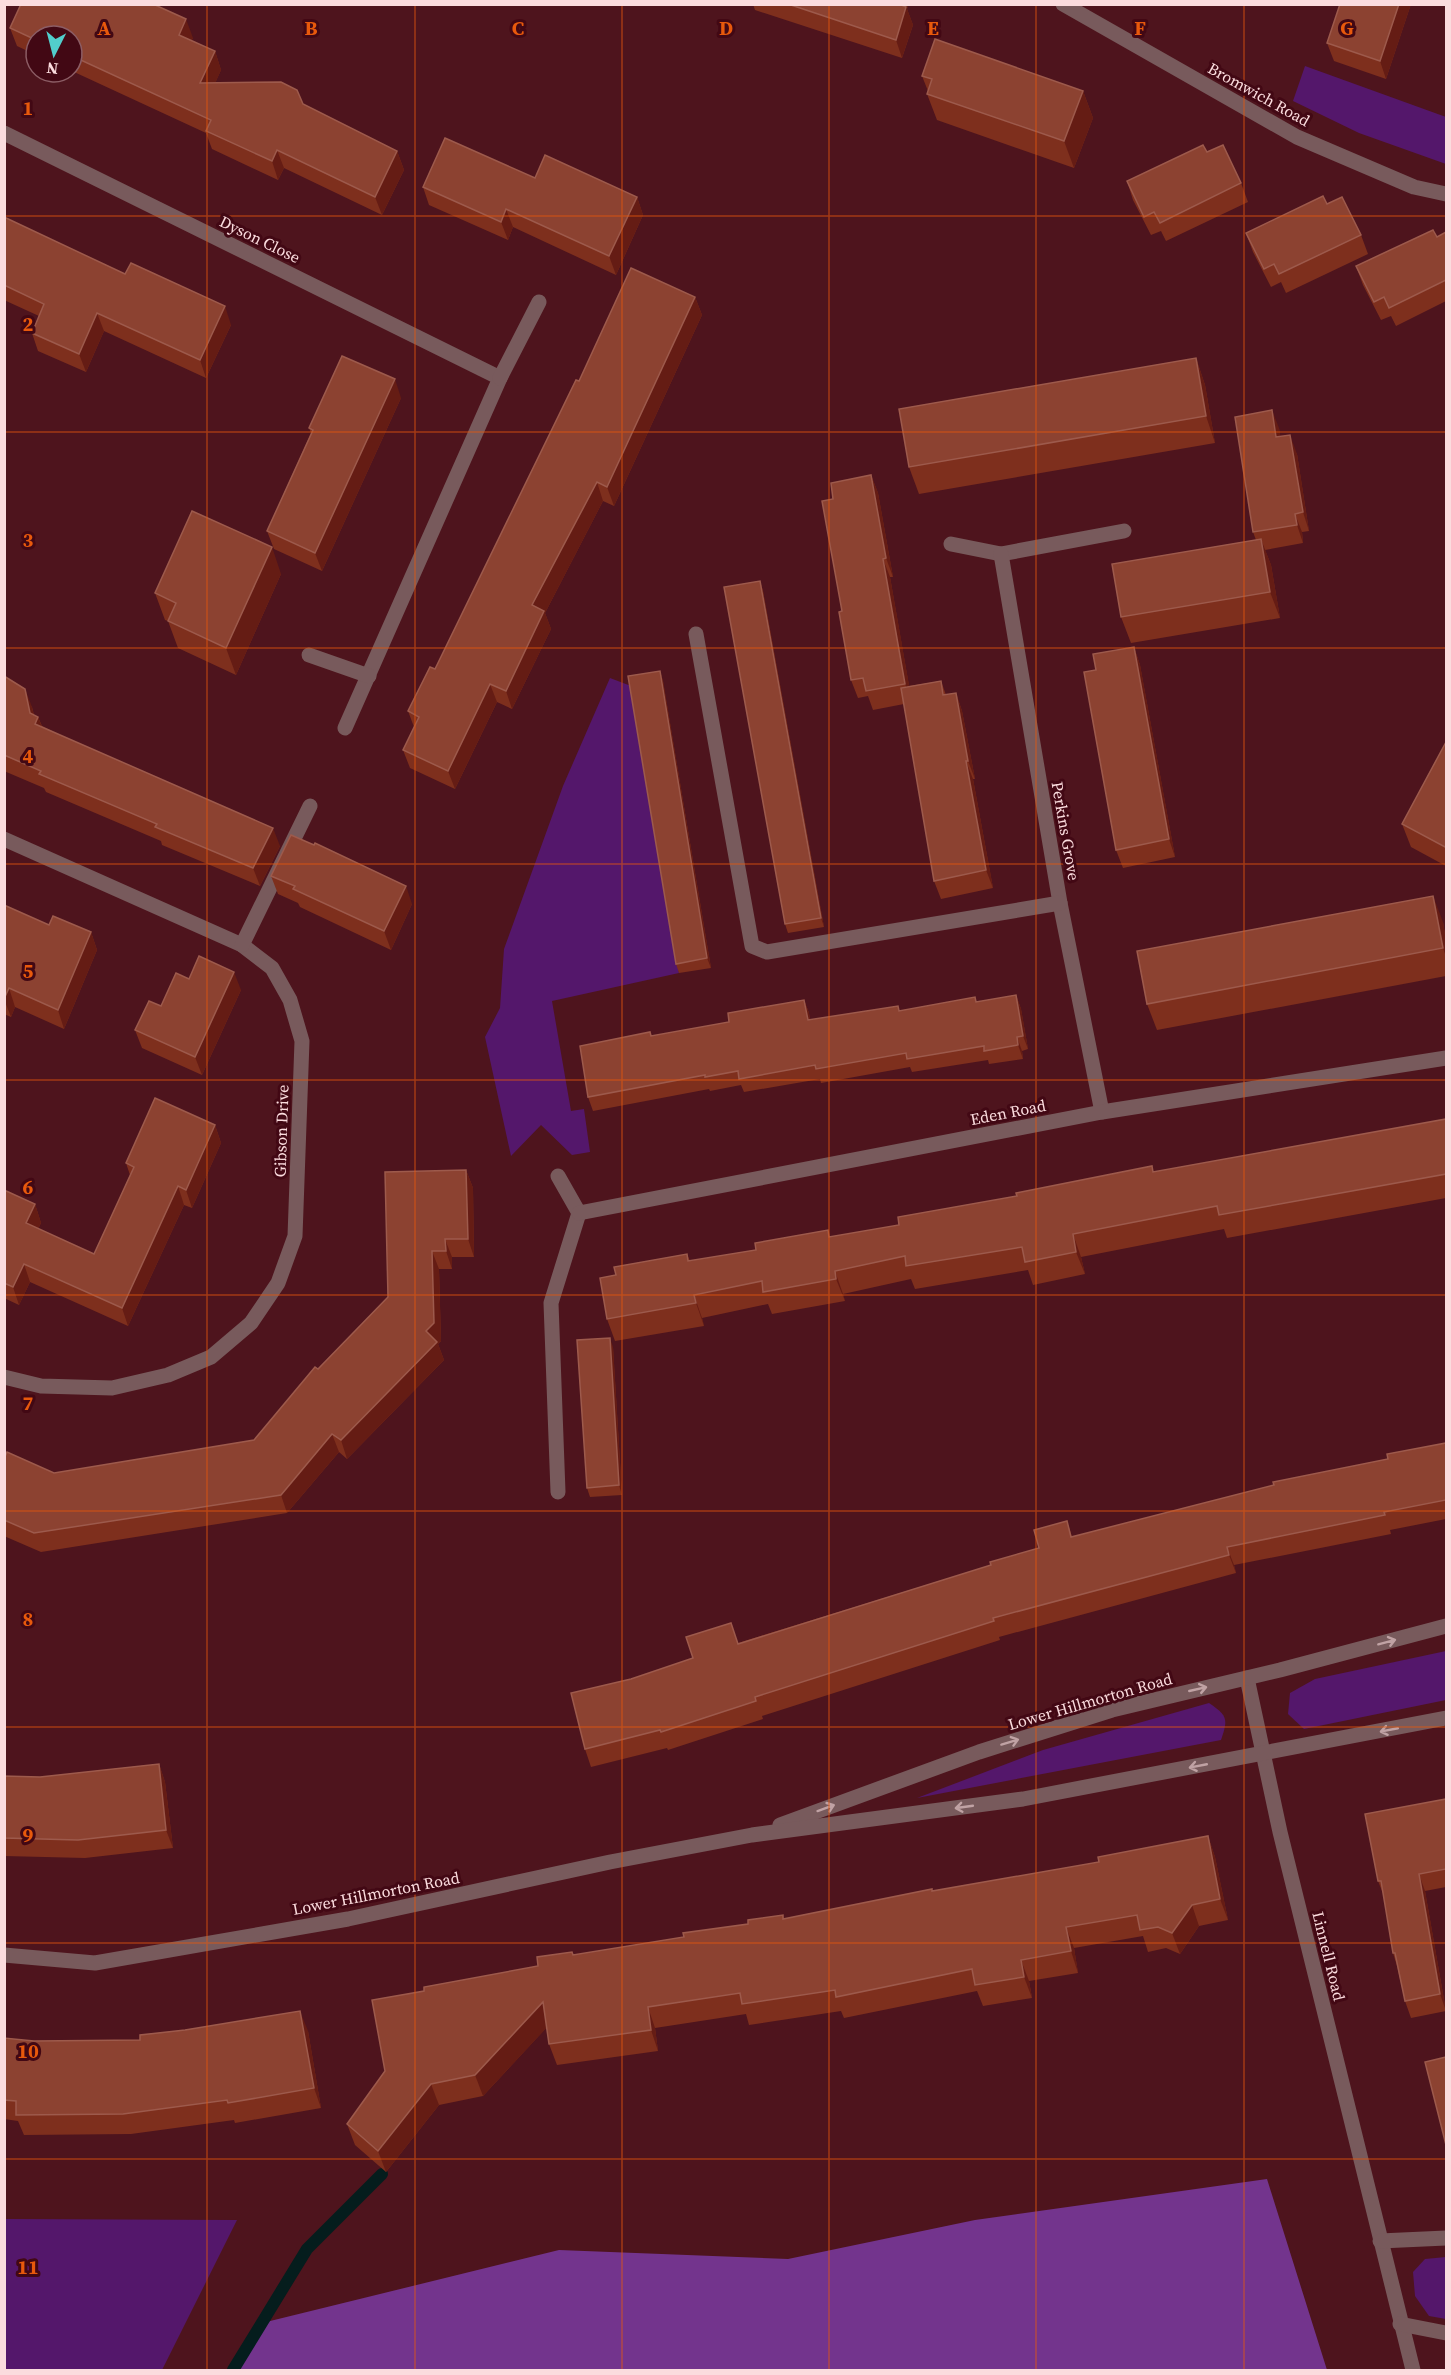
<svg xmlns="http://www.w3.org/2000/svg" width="1451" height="2375" font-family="'Source Serif 4',serif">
<rect width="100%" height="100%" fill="#4e141d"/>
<!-- green -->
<g fill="#54176b">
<polygon points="1305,66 1446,117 1446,164 1359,133 1293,101"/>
<polygon points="610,678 631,686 679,973 552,1001 571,1111 584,1109 590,1152 572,1155 541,1125 511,1156 485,1037 500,1008 504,949 563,786"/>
<polygon points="1446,1651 1446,1700 1304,1729 1288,1714 1290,1693 1315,1679"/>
<path d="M1209 1703C1228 1716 1228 1719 1221 1740L917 1798 1043 1750Z"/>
<polygon points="5,2219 237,2220 162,2370 5,2370"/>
<polygon points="1446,2257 1446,2319 1429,2316 1415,2296 1413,2272 1425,2259"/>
</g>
<!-- forest -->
<polygon fill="#73348d" points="1267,2179 1327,2370 233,2370 262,2323 559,2250 788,2259 975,2220"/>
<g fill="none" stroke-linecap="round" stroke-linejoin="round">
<!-- stream -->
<polyline stroke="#051d1d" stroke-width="12" points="233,2370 307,2249 382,2174"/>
<!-- minor -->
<g stroke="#785a5c" stroke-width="15">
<polyline points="1063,4 1297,137 1414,187 1446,194"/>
<polyline points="4,133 500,378 345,728"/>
<polyline points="500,378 539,302"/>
<polyline points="951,544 1001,554 1124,531"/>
<polyline points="1001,554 1060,903 1102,1112"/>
<polyline points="696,634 752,946 767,952 1060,903"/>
<polyline points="309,655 369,676"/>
<polyline points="4,839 242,945 272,968 290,1000 302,1041 295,1236 278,1283 251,1323 211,1357 168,1375 112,1388 41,1386 4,1377"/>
<polyline points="242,945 310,806"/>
<polyline points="558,1176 579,1213 551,1303 558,1492"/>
<polyline points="579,1213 1102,1112 1446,1058"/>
<polyline points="1247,1678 1280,1832 1413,2370"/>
<polyline points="780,1825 979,1752 1112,1710 1280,1670 1446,1626"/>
<polyline points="4,1955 95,1963 348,1919 610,1862 752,1835 1023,1799 1446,1718"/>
<polyline points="1380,2241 1446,2238"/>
<polyline points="1400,2324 1446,2333"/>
</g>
</g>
<!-- wall -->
<g fill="#7e2f1d">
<polygon points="753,4 908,4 908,6 907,9 913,25 902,58 755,10"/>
<polygon points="1411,4 1386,79 1334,61 1327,43"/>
<polygon points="10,28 193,38 191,41 215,51 221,70 215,83 303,104 397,151 404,170 382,215 284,168 278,180 212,149 206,133 72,71 72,36 36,36 36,55 17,46"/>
<polygon points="922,76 1083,91 1093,118 1074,168 937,120 927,94 928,91"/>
<polygon points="535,178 637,197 643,215 616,275 513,227 508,240 429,205 423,187"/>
<polygon points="1127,181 1241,183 1248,202 1166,241 1161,231 1151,235 1133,200"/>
<polygon points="1327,204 1361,235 1368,254 1286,293 1281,282 1271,287 1253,252 1246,233"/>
<polygon points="4,217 231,325 206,378 104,331 86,372 38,351 32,333 39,316 4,300"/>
<polygon points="1446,232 1446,301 1396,326 1391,316 1381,320 1363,285 1356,266 1437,237"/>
<polygon points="695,297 702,315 614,506 603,501 545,613 551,629 512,709 497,702 455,789 410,768 403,750 414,727 408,711 435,669 579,381"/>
<polygon points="1196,358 1205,385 1215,443 919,494 909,467"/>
<polygon points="401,398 322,571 274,549 267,531 311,433 309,428"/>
<polygon points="1279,428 1280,437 1297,454 1309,531 1302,532 1303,543 1265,550 1271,565 1280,618 1131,643 1121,617 1256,540 1253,532"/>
<polygon points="871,475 878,493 893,577 890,577 909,686 941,681 946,695 956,693 962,711 975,779 973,779 993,888 941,899 934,881 904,704 873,710 868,696 858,698 851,680 833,499"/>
<polygon points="281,574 236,675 178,648 168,621 165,620 155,593"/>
<polygon points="760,581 763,591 824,927 788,933 785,924"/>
<polygon points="1134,647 1140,665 1175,857 1123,868 1116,850 1096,670"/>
<polygon points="660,671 663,681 711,968 679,973 676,964"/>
<polygon points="4,676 32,707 34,715 38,717 42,726 280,846 260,886 162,845 161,841 46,792 44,788 4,771"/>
<polygon points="1446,742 1446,866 1411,847 1402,824"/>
<polygon points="271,876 412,904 391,950 300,907 298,903 278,894"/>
<polygon points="4,905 49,925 91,932 97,950 64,1029 15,1007 11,1017 4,1014"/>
<polygon points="1443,922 1446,941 1446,976 1157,1030 1147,1004"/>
<polygon points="189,979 241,990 202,1075 142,1048 135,1030"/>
<polygon points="1016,995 1021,1009 1028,1049 1022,1051 1023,1059 989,1064 988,1060 912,1072 910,1067 821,1083 820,1079 744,1092 741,1085 710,1091 709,1089 593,1111 588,1097 650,1032 651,1036 729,1022 804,1000 809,1013 810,1020 977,1002"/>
<polygon points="1446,1119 1446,1198 1227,1238 1224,1229 1081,1257 1085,1274 1033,1285 1028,1270 915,1289 911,1279 843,1294 845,1301 772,1314 768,1304 702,1318 704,1326 615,1341 607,1319 616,1275 687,1254 690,1261 899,1225 1154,1172"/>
<polygon points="215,1125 221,1143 192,1208 184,1205 128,1326 30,1282 19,1305 4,1298 4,1190 35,1204 41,1223 38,1229 94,1254 130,1175 126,1163"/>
<polygon points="466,1170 473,1188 474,1257 452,1257 452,1269 439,1269 441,1341 438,1344 444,1360 347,1459 339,1452 287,1513 41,1552 4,1536 4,1459 54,1473 254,1440 318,1369 388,1297"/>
<polygon points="613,1347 622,1495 590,1497 587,1488"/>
<polygon points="1446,1443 1446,1519 1390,1530 1391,1534 1234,1565 1236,1573 999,1637 1000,1640 762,1716 763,1719 668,1750 667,1748 591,1767 585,1749 631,1679 738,1643 991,1565 1039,1548 1067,1521 1072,1537 1388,1459"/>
<polygon points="159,1764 165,1782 173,1848 85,1858 4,1856 4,1776 40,1777"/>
<polygon points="1446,1799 1446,1887 1425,1891 1446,2011 1411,2018 1405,2001 1397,1966 1393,1953 1384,1896 1378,1881"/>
<polygon points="1208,1836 1215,1857 1228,1920 1199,1926 1180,1954 1166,1948 1148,1952 1143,1936 1074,1948 1078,1973 1029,1981 1032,1998 983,2006 977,1991 844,2018 841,2011 749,2025 746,2014 655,2028 658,2051 557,2065 549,2044 547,2027 483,2096 439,2105 386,2172 355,2145 347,2124 385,2071 424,1991 538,1966 573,1955 684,1937 748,1924 783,1915 784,1919 932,1891 1099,1862"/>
<polygon points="308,2031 321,2108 235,2123 234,2120 131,2134 24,2135 18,2121 4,2119 4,2038 34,2041 140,2040"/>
</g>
<!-- shaded-wall -->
<g fill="#651c14">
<polygon points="897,4 908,4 908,6 907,9 913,25 902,58 896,40"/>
<polygon points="1399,4 1411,4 1386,79 1380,61"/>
<polygon points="186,19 193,38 186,53 179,35"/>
<polygon points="215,51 221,70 207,102 200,83"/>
<polygon points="1083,91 1093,118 1074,168 1064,141"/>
<polygon points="277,150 284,168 278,180 272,161"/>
<polygon points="397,151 404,170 382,215 375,197"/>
<polygon points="637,197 643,215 616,275 609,256"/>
<polygon points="506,209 513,227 508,240 501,222"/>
<polygon points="695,297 702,315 614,506 607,487"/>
<polygon points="225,306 231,325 206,378 200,360"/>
<polygon points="97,313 104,331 86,372 79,354"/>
<polygon points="1196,358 1205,385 1215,443 1206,416"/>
<polygon points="395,379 401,398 322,571 315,553"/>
<polygon points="1272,410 1279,428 1283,456 1276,437"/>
<polygon points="1290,435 1297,454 1309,531 1303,512"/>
<polygon points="871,475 878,493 893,577 886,558"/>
<polygon points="597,482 603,501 545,613 551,629 512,709 506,691 532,605"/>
<polygon points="1295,514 1302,532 1303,543 1297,525"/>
<polygon points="1261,539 1271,565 1280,618 1270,592"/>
<polygon points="272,547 281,574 236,675 226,648"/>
<polygon points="883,559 890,577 912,702 905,684"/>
<polygon points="760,581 763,591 824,927 821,918"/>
<polygon points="1134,647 1140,665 1175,857 1169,839"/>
<polygon points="660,671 663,681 711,968 707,958"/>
<polygon points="490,684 497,702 455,789 448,771"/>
<polygon points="25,689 32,707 37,732 30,713"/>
<polygon points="956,693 962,711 975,779 968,761"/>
<polygon points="38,717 45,735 35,724"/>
<polygon points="966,761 973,779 993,888 986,870"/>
<polygon points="273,828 280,846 260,886 253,868"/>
<polygon points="406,886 412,904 391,950 384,931"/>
<polygon points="1433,896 1443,922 1446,941 1446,957 1443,948"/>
<polygon points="91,932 97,950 64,1029 58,1010"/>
<polygon points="234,972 241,990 202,1075 195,1057"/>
<polygon points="9,988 15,1007 11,1017 4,999"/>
<polygon points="1016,995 1021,1009 1028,1049 1023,1036"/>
<polygon points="804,1000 809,1013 812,1034 808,1020"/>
<polygon points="1017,1037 1022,1051 1023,1059 1018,1045"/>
<polygon points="215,1125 221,1143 192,1208 186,1190"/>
<polygon points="466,1170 473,1188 474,1257 468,1239"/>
<polygon points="178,1186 184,1205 128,1326 122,1308"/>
<polygon points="35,1204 41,1223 32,1242 26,1223"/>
<polygon points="1073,1234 1081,1257 1085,1274 1076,1252"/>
<polygon points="445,1239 452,1257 452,1269 446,1251"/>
<polygon points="432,1251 439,1269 441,1341 438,1344 444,1360 347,1459 341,1440 426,1331"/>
<polygon points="24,1264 30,1282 19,1305 13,1287"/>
<polygon points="835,1271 843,1294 845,1301 836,1279"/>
<polygon points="694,1295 702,1318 704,1326 696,1303"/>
<polygon points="610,1338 613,1347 622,1495 619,1485"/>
<polygon points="332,1434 339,1452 287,1513 281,1495"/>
<polygon points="1227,1547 1234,1565 1236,1573 1229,1555"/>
<polygon points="159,1764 165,1782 173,1848 166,1830"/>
<polygon points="1208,1836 1215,1857 1228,1920 1220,1899"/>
<polygon points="1419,1874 1425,1891 1446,2011 1440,1994"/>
<polygon points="1192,1905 1199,1926 1180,1954 1172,1933"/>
<polygon points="1066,1927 1074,1948 1078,1973 1071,1951"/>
<polygon points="1021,1960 1029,1981 1032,1998 1024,1977"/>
<polygon points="543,2002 551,2023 483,2096 475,2075"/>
<polygon points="648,2007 655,2028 658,2051 651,2030"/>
<polygon points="300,2011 308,2031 321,2108 314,2088"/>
<polygon points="431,2084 439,2105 386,2172 378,2151"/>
</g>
<!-- building -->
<g fill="#8c4231" stroke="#9d5a4c" stroke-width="1.5">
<polygon points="21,4 153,4 186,19 179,35 215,51 200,83 281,82 297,90 303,104 397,151 375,197 277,150 272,161 206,131 211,120 72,56 72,36 36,36 36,40 10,28"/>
<polygon points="788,4 899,4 906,7 896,40"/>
<polygon points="1340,4 1399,4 1380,61 1327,43"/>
<polygon points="935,39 1083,91 1064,141 927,94 932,79 922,76"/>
<polygon points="445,138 535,178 545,155 637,197 609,256 506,209 501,222 423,187"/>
<polygon points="1203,145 1207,152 1223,145 1241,183 1160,223 1154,212 1144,217 1127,181"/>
<polygon points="1323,196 1327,204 1342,197 1361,235 1279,274 1274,264 1264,269 1246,233"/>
<polygon points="4,217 125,274 131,263 225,306 200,360 97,313 79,354 32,333 44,304 4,285"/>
<polygon points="1433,230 1437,237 1446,232 1446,280 1389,308 1384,297 1374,302 1356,266"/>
<polygon points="631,268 695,297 607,487 597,482 532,605 544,611 506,691 490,684 448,771 403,750 419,717 408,711 430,667 435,669 576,380 579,381"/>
<polygon points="342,356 395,379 315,553 267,531 313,430 309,428"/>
<polygon points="1196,358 1206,416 909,467 899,409"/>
<polygon points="1272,410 1276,437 1290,435 1303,512 1295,514 1297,525 1253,532 1235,417"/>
<polygon points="871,475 886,558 883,559 905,684 866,691 863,678 851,680 839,612 842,611 822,501 833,499 831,483"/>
<polygon points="192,511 272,547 226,648 168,621 176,603 155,593"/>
<polygon points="1261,539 1270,592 1121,617 1112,564"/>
<polygon points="760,581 821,918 785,924 724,587"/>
<polygon points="1134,647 1169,839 1116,850 1084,672 1096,670 1093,654"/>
<polygon points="660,671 707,958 676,964 628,676"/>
<polygon points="4,676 25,689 30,713 38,717 35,724 273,828 253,868 155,827 157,824 39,774 41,771 4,755"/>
<polygon points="941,681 943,695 956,693 968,761 966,761 986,870 934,881 901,688"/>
<polygon points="1446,742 1446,845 1445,847 1402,824"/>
<polygon points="291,835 314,845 315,843 406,886 384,931 293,889 295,886 271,876"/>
<polygon points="1433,896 1443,948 1147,1004 1137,951"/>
<polygon points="4,905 49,925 53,916 91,932 58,1010 9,988 4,999"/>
<polygon points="199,956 234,972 195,1057 135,1030 149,1001 161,1006 176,973 189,979"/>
<polygon points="1016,995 1023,1036 1017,1037 1018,1045 984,1051 984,1046 907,1059 906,1053 816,1069 815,1065 739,1079 738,1071 705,1077 705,1075 588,1097 580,1046 650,1032 651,1036 729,1022 728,1013 804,1000 808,1020 898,1006 899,1011 975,997 976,1002"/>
<polygon points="155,1098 215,1125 186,1190 178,1186 122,1308 24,1264 13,1287 4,1283 4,1190 35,1204 26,1223 94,1254 134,1167 126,1163"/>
<polygon points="1446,1119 1446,1174 1219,1215 1217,1206 1073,1234 1076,1252 1025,1262 1022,1247 906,1266 905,1256 835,1271 836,1279 763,1292 762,1281 694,1295 696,1303 607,1319 600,1278 616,1275 614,1267 687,1254 688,1261 756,1250 755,1243 828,1230 829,1237 899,1225 898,1217 1017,1196 1016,1193 1152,1166 1153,1172"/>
<polygon points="466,1170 468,1239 445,1239 446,1251 432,1251 434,1323 426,1331 437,1342 341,1440 332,1434 281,1495 34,1533 4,1520 4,1459 7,1452 54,1473 254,1440 315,1367 318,1369 388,1297 385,1172"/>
<polygon points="610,1338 619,1485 587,1488 577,1340"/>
<polygon points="1446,1443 1446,1500 1384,1512 1385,1515 1227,1547 1229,1555 993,1618 994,1621 755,1697 756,1701 661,1732 660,1730 585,1749 571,1693 631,1679 693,1658 686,1637 731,1623 738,1644 991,1565 990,1562 1039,1548 1034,1530 1067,1521 1071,1537 1274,1485 1273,1482 1388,1459 1387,1454"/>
<polygon points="159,1764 166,1830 78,1840 4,1838 4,1776 40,1777"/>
<polygon points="1446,1799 1446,1869 1419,1874 1440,1994 1405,2001 1395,1953 1393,1953 1381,1881 1378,1881 1365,1814"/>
<polygon points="1208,1836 1220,1899 1192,1905 1172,1933 1158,1927 1140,1930 1137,1915 1066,1927 1071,1951 1021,1960 1024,1977 975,1985 972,1969 836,1997 835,1990 742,2004 740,1993 648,2007 651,2030 549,2044 543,2002 475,2075 431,2084 378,2151 347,2124 385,2071 372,2000 424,1991 424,1987 538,1966 537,1957 572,1952 573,1955 684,1937 683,1933 748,1924 748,1920 783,1915 783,1919 932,1889 932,1891 1099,1862 1098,1857"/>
<polygon points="300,2011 314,2088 228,2103 227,2100 123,2114 16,2115 16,2101 4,2100 4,2038 34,2041 140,2040 140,2035 185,2030"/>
<polygon points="1446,2057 1446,2145 1425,2062"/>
</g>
<!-- one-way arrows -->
<defs><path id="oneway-shaft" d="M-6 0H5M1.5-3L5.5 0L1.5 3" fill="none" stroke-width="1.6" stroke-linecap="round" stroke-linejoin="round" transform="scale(1.5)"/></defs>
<g stroke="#c0a2a4">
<use href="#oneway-shaft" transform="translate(1387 1642) rotate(-15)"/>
<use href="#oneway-shaft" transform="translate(1198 1689) rotate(-13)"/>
<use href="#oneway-shaft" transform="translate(1389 1730) rotate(169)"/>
<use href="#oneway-shaft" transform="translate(1010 1742) rotate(-17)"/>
<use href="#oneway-shaft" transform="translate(1198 1766) rotate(169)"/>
<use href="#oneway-shaft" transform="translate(964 1807) rotate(172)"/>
<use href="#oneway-shaft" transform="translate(826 1808) rotate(-20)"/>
</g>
<!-- grid -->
<path fill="none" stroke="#e8590c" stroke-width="1.5" stroke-opacity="0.55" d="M207 4V2370M415 4V2370M622 4V2370M829 4V2370M1036 4V2370M1244 4V2370M4 216H1446M4 432H1446M4 648H1446M4 864H1446M4 1080H1446M4 1295H1446M4 1511H1446M4 1727H1446M4 1943H1446M4 2159H1446"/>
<g text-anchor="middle" stroke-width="6" stroke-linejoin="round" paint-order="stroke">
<!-- street labels -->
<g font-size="16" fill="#fbdcde" stroke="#420814">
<text transform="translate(1259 94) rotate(29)" y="6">Bromwich Road</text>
<text transform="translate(260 239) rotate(26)" y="6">Dyson Close</text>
<text transform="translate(1066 831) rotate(80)" y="6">Perkins Grove</text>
<text transform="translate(1008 1112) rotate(-11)" y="6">Eden Road</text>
<text transform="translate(281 1131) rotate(-88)" y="6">Gibson Drive</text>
<text transform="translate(1090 1701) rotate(-16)" y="6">Lower Hillmorton Road</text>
<text transform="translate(376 1893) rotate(-11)" y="6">Lower Hillmorton Road</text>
<text transform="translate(1329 1956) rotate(76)" y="6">Linnell Road</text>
</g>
</g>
<g font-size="20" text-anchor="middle" font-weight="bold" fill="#e8590c" stroke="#420814" stroke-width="6" stroke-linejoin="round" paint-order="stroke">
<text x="104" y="35">A</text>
<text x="311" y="35">B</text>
<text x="518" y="35">C</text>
<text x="726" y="35">D</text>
<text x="933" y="35">E</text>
<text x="1140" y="35">F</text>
<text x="1347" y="35">G</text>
<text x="28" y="115">1</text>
<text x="28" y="331">2</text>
<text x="28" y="547">3</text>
<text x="28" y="763">4</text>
<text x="28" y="978">5</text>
<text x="28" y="1194">6</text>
<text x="28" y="1410">7</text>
<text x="28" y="1626">8</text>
<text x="28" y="1842">9</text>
<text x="28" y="2058">10</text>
<text x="28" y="2274">11</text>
</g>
<!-- border -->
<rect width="1451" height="2375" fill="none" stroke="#fbdcde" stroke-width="12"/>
<!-- north arrow -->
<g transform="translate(54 54) rotate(186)"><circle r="28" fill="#420814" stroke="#8c5d65" stroke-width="1.5"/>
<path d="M0-4.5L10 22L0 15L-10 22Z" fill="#52cdcc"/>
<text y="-9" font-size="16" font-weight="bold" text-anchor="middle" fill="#fbdcde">N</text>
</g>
</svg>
